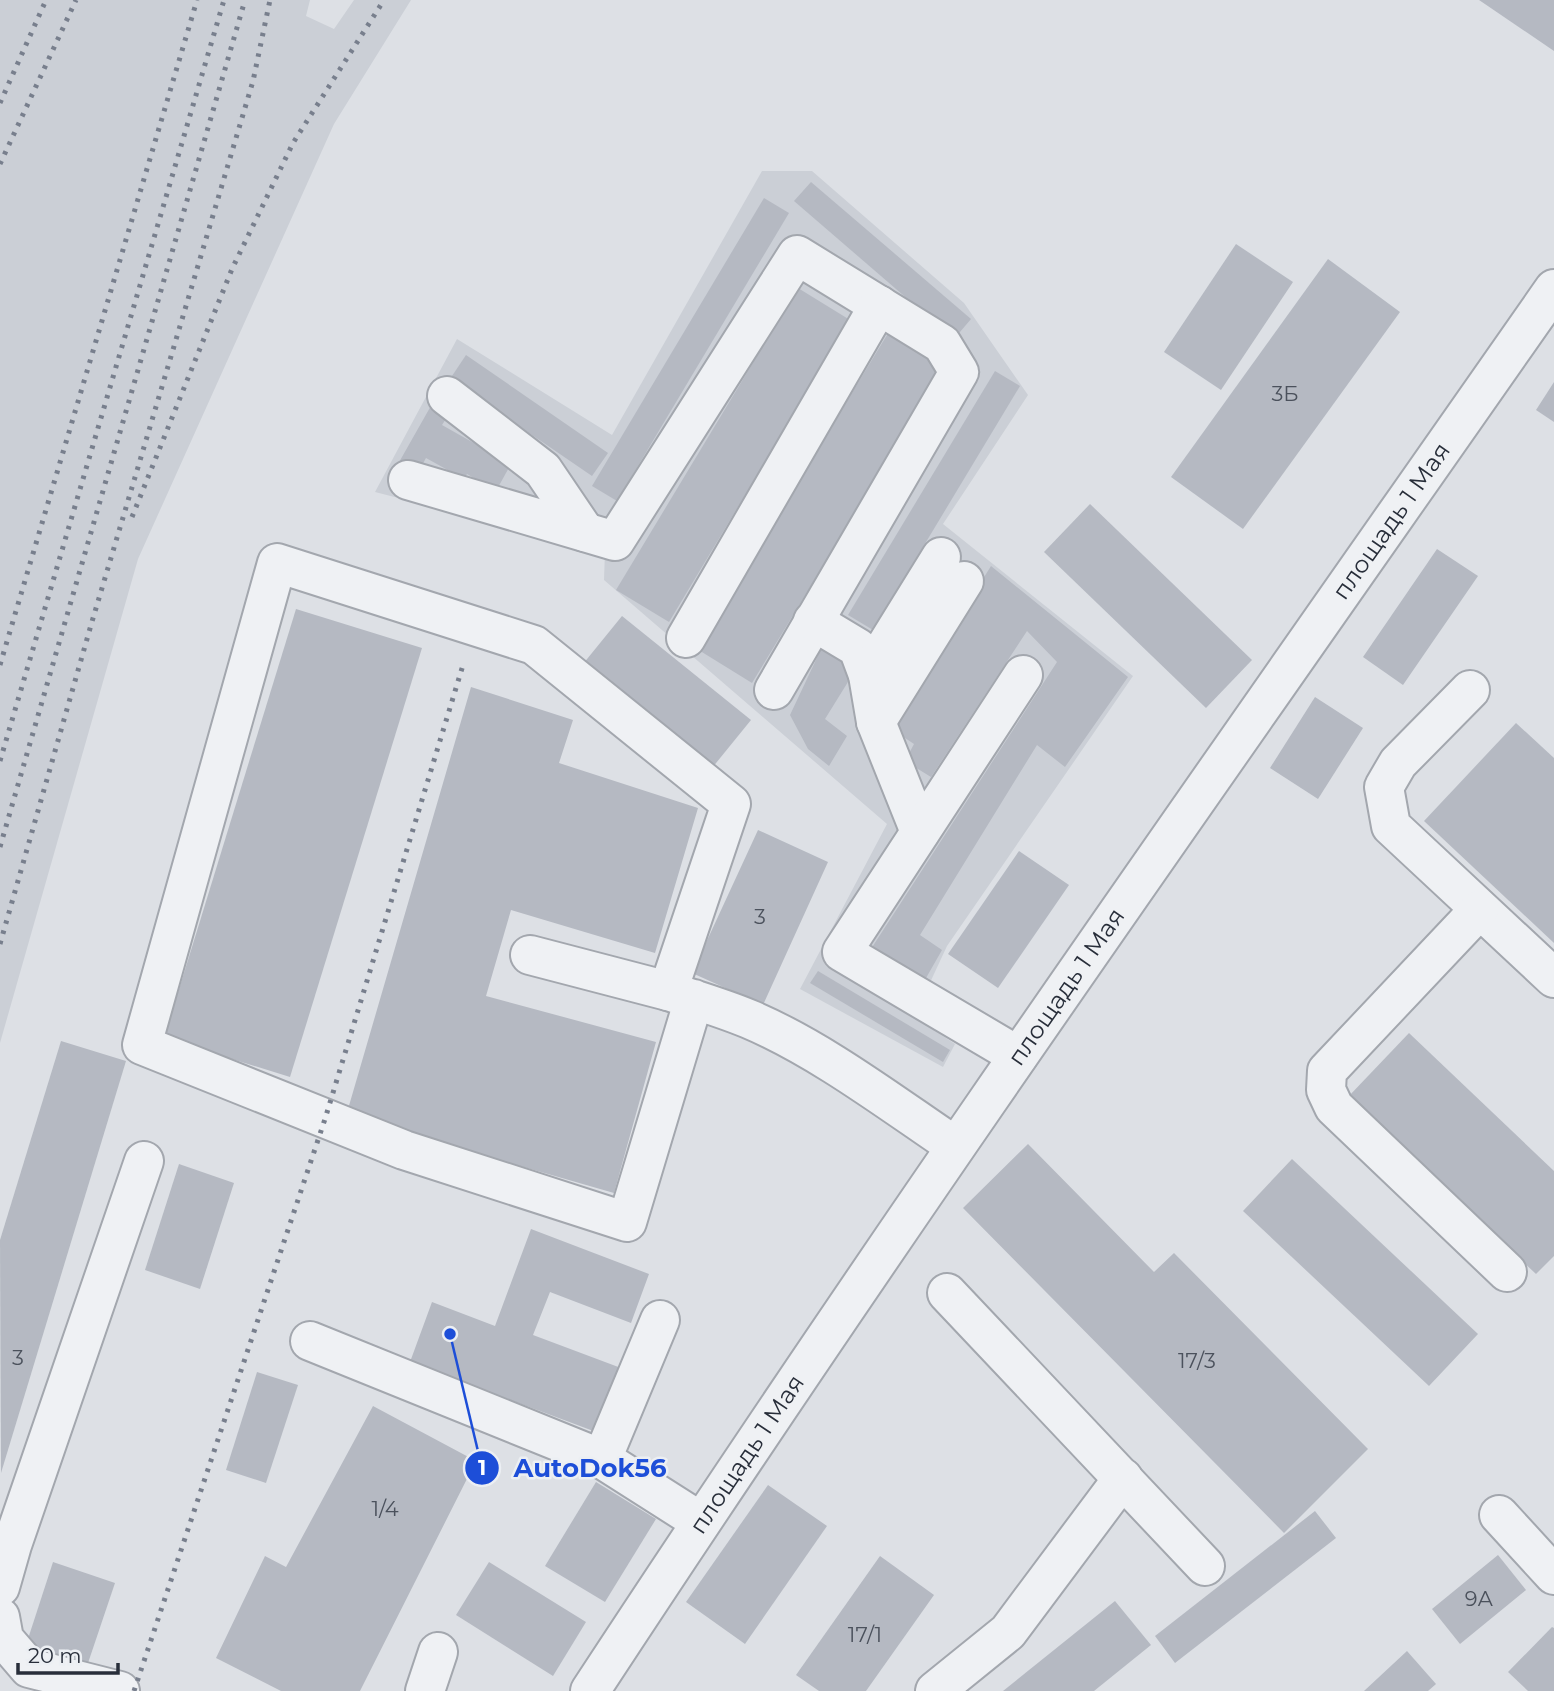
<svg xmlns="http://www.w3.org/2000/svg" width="1554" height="1691" font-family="Montserrat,sans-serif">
<rect width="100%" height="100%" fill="#dde0e5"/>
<!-- built -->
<g fill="#cbcfd6">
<polygon points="0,0 310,0 306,16 334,29 354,0 411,0 334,124 138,559 0,1043"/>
<polygon points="762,171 812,171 964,303 1028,395 943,524 1133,676 947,946 914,1017 955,1044 943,1067 800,989 887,824 604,580 605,551 375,492 457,339 612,435"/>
</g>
<!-- building -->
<g fill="#b5b9c2">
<polygon points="1479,0 1554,0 1554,51"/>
<polygon points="811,182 971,319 954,339 794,201"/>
<polygon points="764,198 789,213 617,501 592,486"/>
<polygon points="1236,244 1293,282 1221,390 1164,352"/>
<polygon points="1328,259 1400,312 1243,529 1171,477"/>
<polygon points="798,288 850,320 669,622 616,590"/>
<polygon points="890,330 945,364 752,683 697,649"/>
<polygon points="466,355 608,453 592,476 450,379"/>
<polygon points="995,371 1020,386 873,630 848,615"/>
<polygon points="1554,382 1554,422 1536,410"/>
<polygon points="432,404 449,414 442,425 511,464 496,491 467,474 464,479 426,458 417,474 398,464"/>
<polygon points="1090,504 1252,660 1206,708 1044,552"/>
<polygon points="1437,549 1478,576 1403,685 1363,657"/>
<polygon points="991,566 1128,677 1065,767 1037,745 920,935 942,950 922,985 869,952 1057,662 1027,631 931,777 905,761 914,744 890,728"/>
<polygon points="296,609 422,648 290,1077 164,1038"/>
<polygon points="622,616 751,720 712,768 583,664"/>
<polygon points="823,645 856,669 825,719 847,736 829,766 808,749 790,715"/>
<polygon points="471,687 573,720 559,763 698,808 655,953 511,910 486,996 656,1042 614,1193 346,1116"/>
<polygon points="1315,697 1363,728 1318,799 1270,768"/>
<polygon points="1516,723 1554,758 1554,943 1424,821"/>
<polygon points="758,830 828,862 763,1005 692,973"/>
<polygon points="1019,851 1069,885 998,988 948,954"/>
<polygon points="818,971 950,1050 943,1062 810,983"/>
<polygon points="1409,1033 1554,1171 1554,1256 1536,1274 1348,1097"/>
<polygon points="61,1041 126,1061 1,1473 0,1240"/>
<polygon points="1028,1144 1154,1272 1174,1253 1368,1449 1284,1533 963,1208"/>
<polygon points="1292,1159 1478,1334 1429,1386 1243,1211"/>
<polygon points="179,1164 234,1183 200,1289 145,1270"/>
<polygon points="531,1229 649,1274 631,1323 550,1292 533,1335 621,1368 596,1432 410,1362 432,1302 495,1326"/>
<polygon points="257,1372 298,1385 266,1483 226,1470"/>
<polygon points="373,1406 476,1461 360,1691 281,1691 216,1658 265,1556 286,1567"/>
<polygon points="596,1482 656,1519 605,1602 545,1566"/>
<polygon points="768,1485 827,1526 745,1644 686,1602"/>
<polygon points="1315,1511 1336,1538 1175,1663 1155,1636"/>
<polygon points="1498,1555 1526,1590 1460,1644 1432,1609"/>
<polygon points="880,1556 934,1595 866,1691 819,1691 796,1675"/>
<polygon points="53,1562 115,1583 87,1666 26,1645"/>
<polygon points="489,1562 586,1622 553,1676 456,1615"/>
<polygon points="1115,1601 1151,1645 1094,1691 1003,1691"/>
<polygon points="1552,1627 1554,1628 1554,1691 1528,1691 1508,1672"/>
<polygon points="1407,1651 1436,1684 1428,1691 1364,1691"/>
</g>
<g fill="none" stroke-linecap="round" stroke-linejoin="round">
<!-- minor casing -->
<g stroke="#a3a7ae" stroke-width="42">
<g id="minor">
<polyline points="447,396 543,470 585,532"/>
<polyline points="408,480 615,541 797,255 942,344 959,372 774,690"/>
<polyline points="813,621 858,648 868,675 876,722 920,832"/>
<polyline points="686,638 879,305"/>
<polyline points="868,675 941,557"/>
<polyline points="1470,690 1398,763 1384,787 1391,826 1554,978"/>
<polyline points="876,722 964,581"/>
<polyline points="1479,910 1327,1071 1326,1090 1334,1107 1507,1272"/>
<polyline points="530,955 668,991"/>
<path d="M694 999 627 1222 404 1150 142 1045 277 563 534 645 731 804 668 991C695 1000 723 1008 749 1019 820 1049 891 1103 955 1146"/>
<polyline points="1018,1056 842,952 1023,675"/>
<polyline points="947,1293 1205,1566"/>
<polyline points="310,1341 602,1459 701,1522"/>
<polyline points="602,1459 660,1320"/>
<polyline points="1499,1515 1554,1575"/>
<polyline points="0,1587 12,1545 144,1161"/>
<polyline points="0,1617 4,1639 29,1668 120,1691"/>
<polyline points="425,1691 438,1652"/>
<path id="s1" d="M590 1691C901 1216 1229 754 1554 289"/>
<polyline points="935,1691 1008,1632 1123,1478"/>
</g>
</g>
<!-- minor -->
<use href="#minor" stroke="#eff1f4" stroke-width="38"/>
<!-- rail -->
<g stroke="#787f8d" stroke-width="5" stroke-dasharray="3.5 7" stroke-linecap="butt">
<polyline points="0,103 46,0"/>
<polyline points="0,164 76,0"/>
<polyline points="132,517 232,269 293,143 384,0"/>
<polyline points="0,665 197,0"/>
<polyline points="0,761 224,0"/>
<polyline points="0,847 245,0"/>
<polyline points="0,944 91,625 253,81 270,0"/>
<polyline points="134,1691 325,1119 463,665"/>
</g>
</g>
<g text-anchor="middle" stroke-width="5" stroke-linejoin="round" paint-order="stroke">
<!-- number labels -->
<g font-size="21" fill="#4b515c">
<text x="1285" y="401">3Б</text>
<text x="760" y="924">3</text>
<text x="18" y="1365">3</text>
<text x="1197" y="1368">17/3</text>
<text x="385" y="1516">1/4</text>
<text x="1479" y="1606">9А</text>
<text x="865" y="1642">17/1</text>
</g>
<!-- street labels -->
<g font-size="24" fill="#282e3a" stroke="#eceff3">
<text dy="8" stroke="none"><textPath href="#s1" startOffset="1418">площадь 1 Мая</textPath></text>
<text dy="8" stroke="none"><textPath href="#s1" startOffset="850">площадь 1 Мая</textPath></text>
<text dy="8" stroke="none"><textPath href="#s1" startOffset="284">площадь 1 Мая</textPath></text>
</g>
</g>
<!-- callouts -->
<path fill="none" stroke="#1d4ed8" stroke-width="2.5" d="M450 1334L482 1468"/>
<g fill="#1d4ed8" stroke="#eceff3" stroke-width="2.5">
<circle cx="450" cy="1334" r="7"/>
<circle cx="482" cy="1468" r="18"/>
</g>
<g font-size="21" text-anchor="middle" font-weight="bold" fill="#fff">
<text x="482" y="1475">1</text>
</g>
<g font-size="26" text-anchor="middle" font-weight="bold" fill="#1d4ed8" stroke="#eceff3" stroke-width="5" stroke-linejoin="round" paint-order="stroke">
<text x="590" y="1477">AutoDok56</text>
</g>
<!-- scale -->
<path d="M18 1663v10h100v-10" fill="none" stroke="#282e3a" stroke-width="3.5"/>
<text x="28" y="1663" font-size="21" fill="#282e3a" stroke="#eceff3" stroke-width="5" paint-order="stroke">20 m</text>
</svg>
